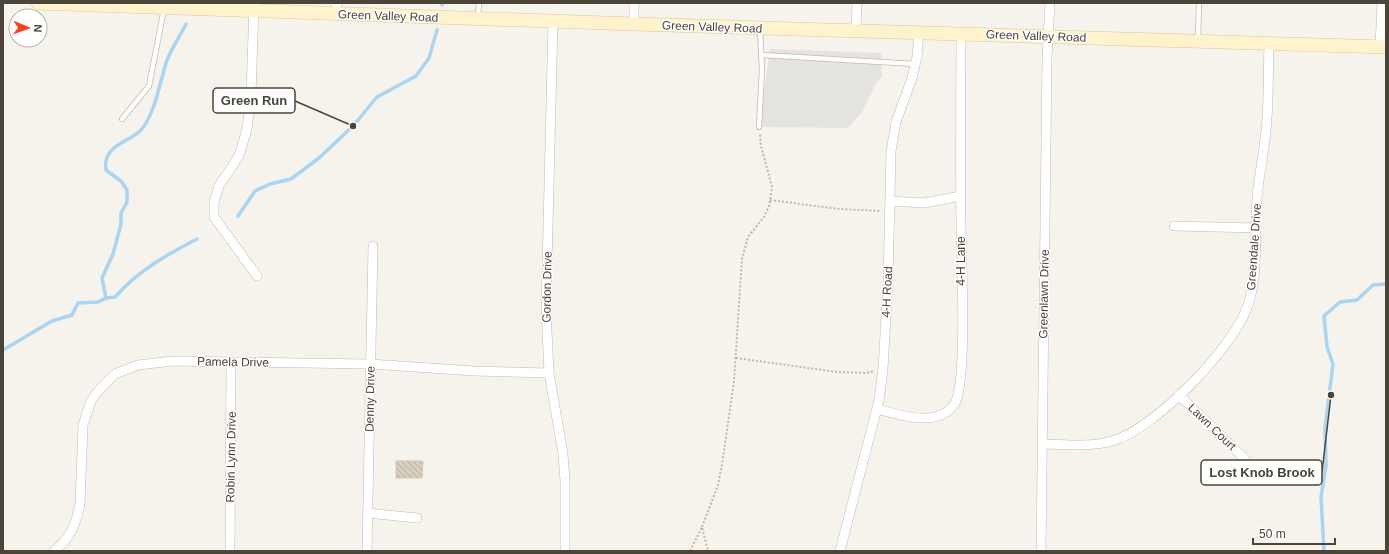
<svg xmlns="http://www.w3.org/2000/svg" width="1389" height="554" font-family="Helvetica,sans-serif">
<defs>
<pattern id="building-back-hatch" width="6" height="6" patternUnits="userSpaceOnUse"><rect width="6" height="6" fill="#d8cfc1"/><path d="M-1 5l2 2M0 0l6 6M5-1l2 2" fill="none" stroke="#b1aa9e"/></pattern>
</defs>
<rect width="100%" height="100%" fill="#f6f3ec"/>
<!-- parking -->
<polygon fill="#e5e3e0" points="770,49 881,53 882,77 876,83 862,112 848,128 759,127"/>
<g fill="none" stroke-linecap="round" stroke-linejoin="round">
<!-- stream -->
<g stroke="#a9d4f2" stroke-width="3.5">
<polyline points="442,5 443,3"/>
<polyline points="238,216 255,191 270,184 291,179 319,158 353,126 377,97 416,76 429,58 437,30"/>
<path d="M106 298 102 278 113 254 121 224V213L127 202V190L121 181 106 170C102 146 127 143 140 131 154 118 161 78 167 60 172 48 180 36 186 24"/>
<path d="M3 350 52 321 72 315 78 303 98 302 106 298 115 297C138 271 166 255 197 239"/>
<polyline points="1324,551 1321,497 1326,465 1325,428 1333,364 1327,347 1324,316 1340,302 1357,300 1373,285 1386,284"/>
</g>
</g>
<!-- building -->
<polygon fill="url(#building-back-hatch)" stroke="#d3c7b4" points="396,461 423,461 422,478 396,478"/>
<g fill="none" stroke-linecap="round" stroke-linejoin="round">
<!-- lane casing -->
<g stroke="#c2bbae" stroke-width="6">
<g id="lane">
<polyline points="478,17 479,3"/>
<polyline points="1198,39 1199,3"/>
<polyline points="761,55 915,64"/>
<polyline points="122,119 149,86 164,9"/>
<polyline points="759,127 762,70 760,30"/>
</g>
</g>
<!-- street casing -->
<g stroke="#c2bbae" stroke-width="10">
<g id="street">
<polyline points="254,3 251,96 247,129 239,156 219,186 214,202 214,217 257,276"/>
<polyline points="336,14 337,3"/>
<polyline points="553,21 546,309 549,373 563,454 565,481 565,551"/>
<polyline points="634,24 634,3"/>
<polyline points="856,31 857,3"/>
<polyline points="1380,47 1382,3"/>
<polyline points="890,201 924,203 961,196"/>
<polyline points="1174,226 1256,228"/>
<polyline points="1179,395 1245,459"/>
<path d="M877 409C900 415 936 428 954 405 968 386 961 252 961 221 960 159 961 96 961 34"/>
<path d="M1043 444C1066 445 1090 447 1112 441 1155 429 1237 345 1249 302 1259 269 1254 231 1257 197 1259 175 1264 153 1266 131 1269 102 1268 73 1269 44"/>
<polyline points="367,513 417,518"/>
<path d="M54 551C71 538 76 524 80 504L83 425 91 401 98 391 115 374 138 365 173 361 370 364 474 371 549 373"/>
<polyline points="230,551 231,363"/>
<polyline points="367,551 373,246"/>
<polyline points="840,551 879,400 883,369 888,281 891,151 896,122 912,78 917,57 919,32"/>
<polyline points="1041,551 1047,59 1050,3"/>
</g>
</g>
<!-- secondary casing -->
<g stroke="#d6c79b" stroke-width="14">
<polyline id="secondary" points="38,3 634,24 1386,47"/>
</g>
<!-- path -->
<g stroke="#c4b79f" stroke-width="2" stroke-dasharray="2 2" stroke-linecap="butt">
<polyline points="770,200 839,209 881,211"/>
<polyline points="736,358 837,372 866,373 874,371"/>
<polyline points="702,527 718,485 722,465 734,381 742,259 748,237 764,217 769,206 772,187 761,146 760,134"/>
<polyline points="690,551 702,527 708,551"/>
</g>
<!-- lane -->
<use href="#lane" stroke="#fff" stroke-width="4.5"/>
<!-- street -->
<use href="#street" stroke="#fff" stroke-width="9"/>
<!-- secondary -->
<use href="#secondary" stroke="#fff3cd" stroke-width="13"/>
</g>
<g text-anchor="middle" stroke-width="3" stroke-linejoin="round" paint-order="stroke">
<!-- street labels -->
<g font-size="12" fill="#4b4439" stroke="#fff">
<text transform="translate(388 16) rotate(2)" y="4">Green Valley Road</text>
<text transform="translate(712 27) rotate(2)" y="4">Green Valley Road</text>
<text transform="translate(1036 36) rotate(2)" y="4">Green Valley Road</text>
<text transform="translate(1254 247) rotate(-86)" y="4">Greendale Drive</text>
<text transform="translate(961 261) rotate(-90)" y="4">4-H Lane</text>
<text transform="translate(547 287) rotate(-89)" y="4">Gordon Drive</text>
<text transform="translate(887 292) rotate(-87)" y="4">4-H Road</text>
<text transform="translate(1044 294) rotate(-89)" y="4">Greenlawn Drive</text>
<text transform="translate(233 362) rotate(1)" y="4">Pamela Drive</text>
<text transform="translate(370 399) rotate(-89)" y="4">Denny Drive</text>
<text transform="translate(1212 427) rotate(44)" y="4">Lawn Court</text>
<text transform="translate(231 457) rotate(-89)" y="4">Robin Lynn Drive</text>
</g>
</g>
<!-- callouts -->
<path fill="none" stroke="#4b4439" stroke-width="1.5" d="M353 126L295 101M1331 395L1322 472"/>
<g fill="#4b4439" stroke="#fff" stroke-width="1.5">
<circle cx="353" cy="126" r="4"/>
<circle cx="1331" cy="395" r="4"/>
</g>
<g fill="#fff" stroke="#4b4439" stroke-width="1.5">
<rect x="213" y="88" width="82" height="25" rx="4"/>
<rect x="1201" y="460" width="121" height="25" rx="4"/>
</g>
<g font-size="13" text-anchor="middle" font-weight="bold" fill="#4b4439">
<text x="254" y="105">Green Run</text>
<text x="1262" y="477">Lost Knob Brook</text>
</g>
<!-- border -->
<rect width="1389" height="554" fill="none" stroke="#4b4439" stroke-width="8"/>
<!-- north arrow -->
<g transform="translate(28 28) rotate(92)"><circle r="19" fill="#ffffff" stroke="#b7b4b0"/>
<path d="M0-3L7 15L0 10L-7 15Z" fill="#fc3f1d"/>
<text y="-6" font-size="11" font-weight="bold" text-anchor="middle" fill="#4b4439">N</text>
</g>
<!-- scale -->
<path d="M1253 538v6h82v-6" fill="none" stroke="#4b4439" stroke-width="2"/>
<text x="1259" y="538" font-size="12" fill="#4b4439" stroke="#ffffff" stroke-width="3" paint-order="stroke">50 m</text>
</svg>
